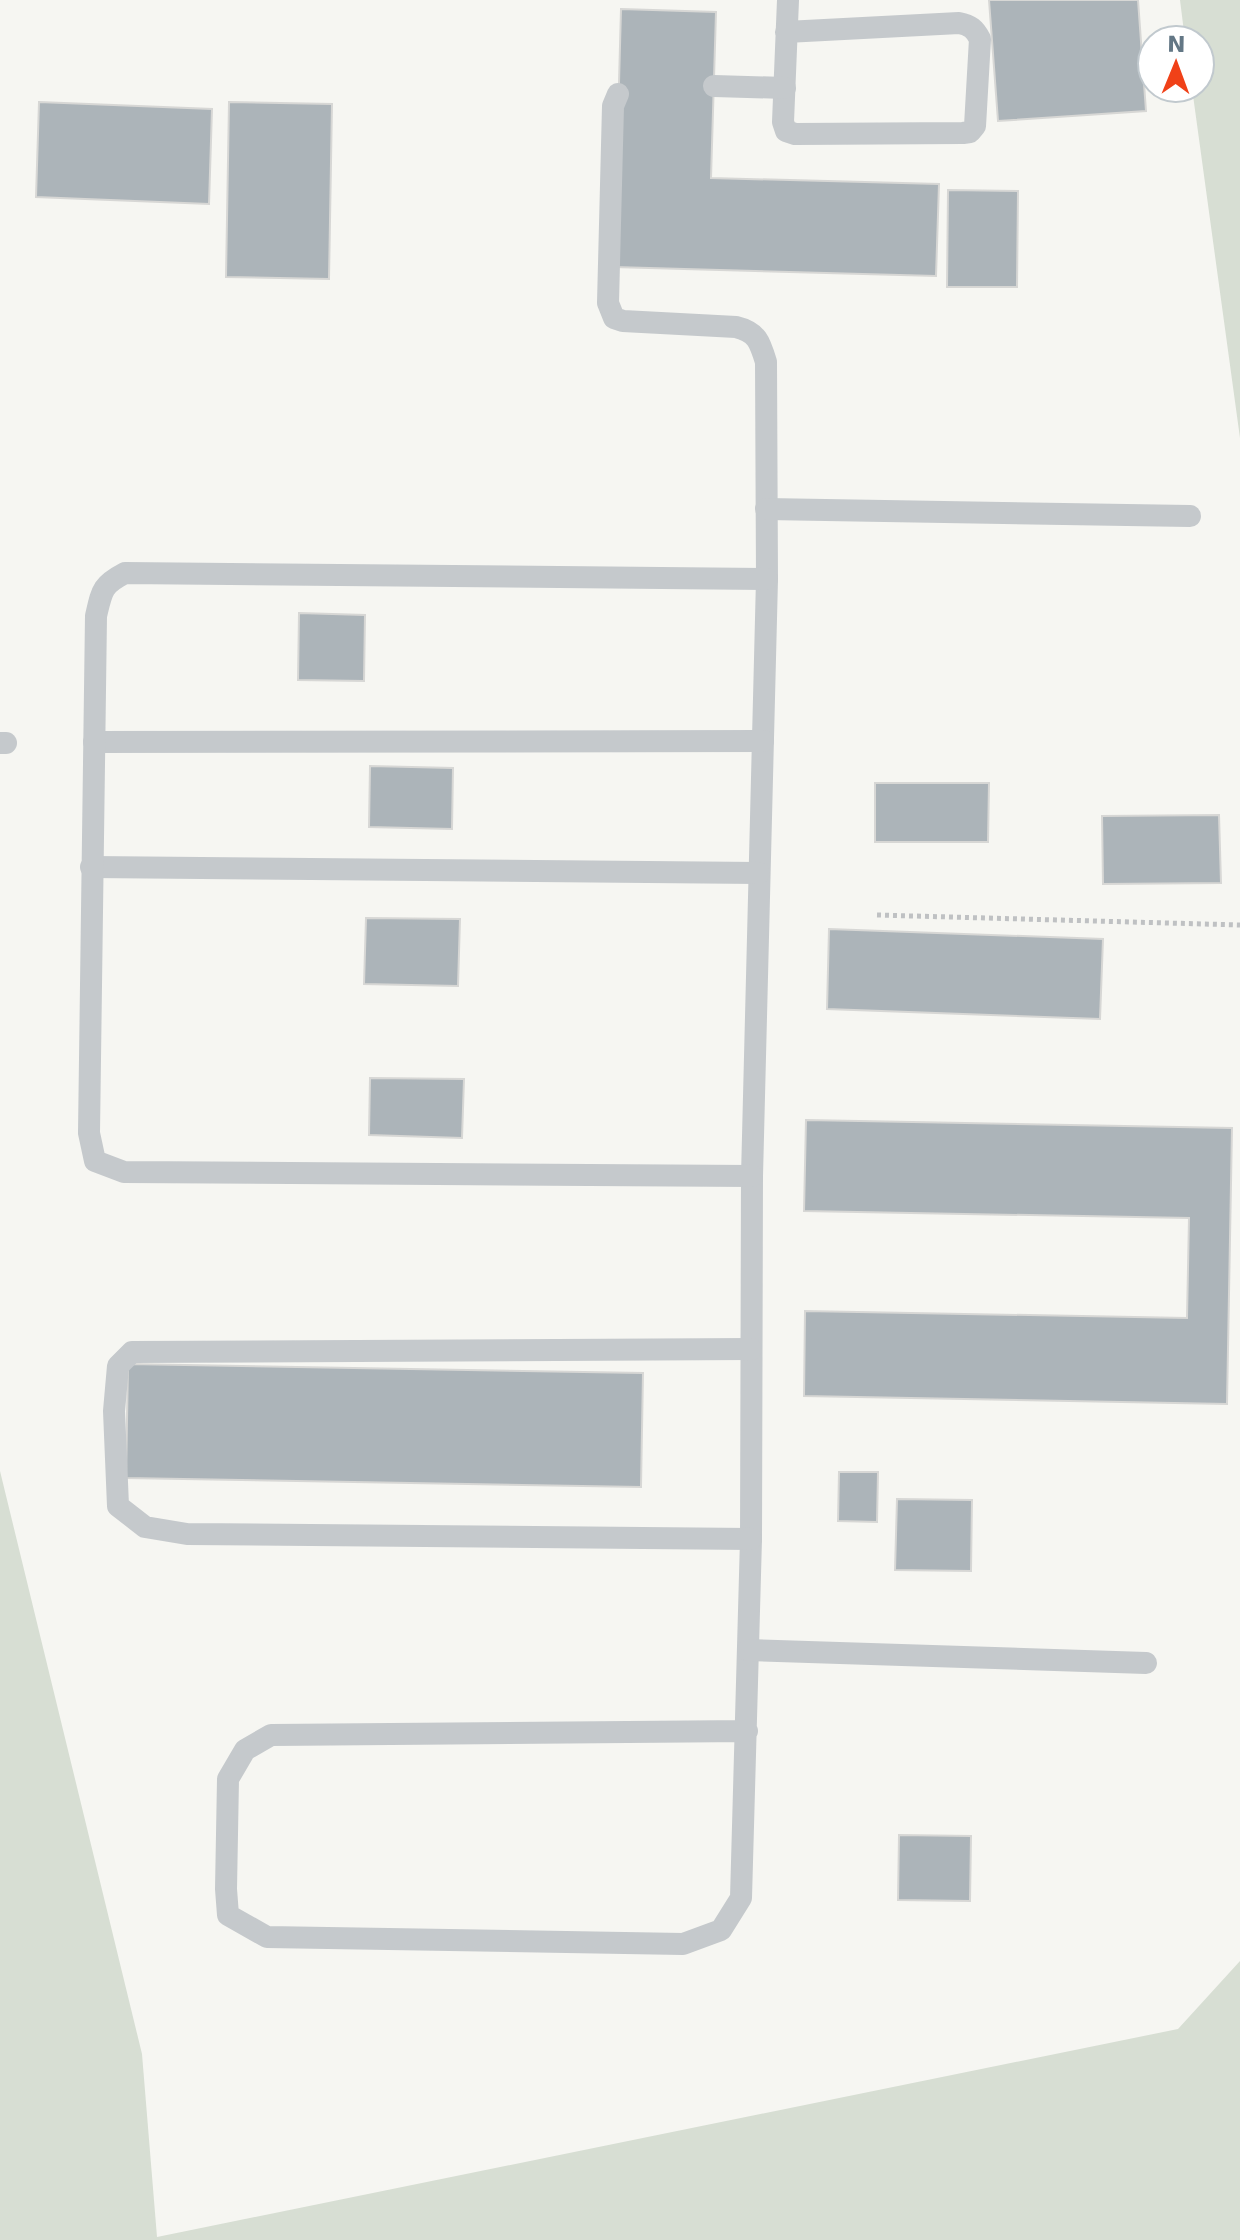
<svg xmlns="http://www.w3.org/2000/svg" width="1240" height="2240" font-family="'DejaVu Sans',sans-serif">
<rect width="100%" height="100%" fill="#f6f6f2"/>
<!-- green -->
<g fill="#d7ded3">
<polygon points="1180,0 1240,0 1240,438 1192,88 1200,88 1200,40 1185,40"/>
<polygon points="0,1471 142,2054 157,2237 1178,2029 1240,1961 1240,2240 0,2240"/>
</g>
<!-- building -->
<g fill="#acb4b9" stroke="#d7d7d5" stroke-width="2">
<polygon points="989,0 1138,0 1146,111 998,121"/>
<polygon points="621,9 716,12 711,178 939,184 936,276 614,267"/>
<polygon points="39,102 212,109 209,204 36,197"/>
<polygon points="229,102 332,104 329,279 226,277"/>
<polygon points="948,190 1018,191 1017,287 947,287"/>
<polygon points="299,613 365,615 364,681 298,680"/>
<polygon points="370,766 453,768 452,829 369,827"/>
<polygon points="875,783 989,783 988,842 875,842"/>
<polygon points="1219,815 1221,883 1103,884 1102,816"/>
<polygon points="366,918 460,919 458,986 364,984"/>
<polygon points="829,929 1103,939 1100,1019 827,1009"/>
<polygon points="370,1078 464,1079 462,1138 369,1135"/>
<polygon points="806,1120 1232,1128 1227,1404 804,1396 805,1311 1187,1318 1189,1218 804,1211"/>
<polygon points="128,1364 643,1373 641,1487 126,1478"/>
<polygon points="839,1472 878,1472 877,1522 838,1521"/>
<polygon points="897,1499 972,1500 971,1571 895,1570"/>
<polygon points="899,1835 971,1836 970,1901 898,1900"/>
</g>
<g fill="none" stroke-linecap="round" stroke-linejoin="round">
<!-- path -->
<polyline stroke="#bfc1c3" stroke-width="5" stroke-dasharray="4 4" stroke-linecap="butt" points="877,915 1240,925"/>
<!-- service -->
<g stroke="#c5c9cc" stroke-width="22">
<path d="M786 32 959 23C970 25 975 29 980 39L975 126 970 132 963 133 795 134 786 131 783 122 788 0"/>
<polyline points="714,86 785,88"/>
<path d="M618 94 613 106 608 303 614 318 623 321 736 327C757 332 760 342 766 362L767 579 752 1176 751 1539 741 1898 721 1930 683 1944 267 1937 228 1915 226 1889 228 1779 245 1750 271 1735 747 1731"/>
<polyline points="766,509 1190,516"/>
<polyline points="94,742 763,741"/>
<polyline points="0,743 6,743"/>
<polyline points="91,867 759,873"/>
<path d="M752 1176 124 1172 95 1161 89 1133 96 616C102 590 102 585 125 573L767 579"/>
<polyline points="751,1539 187,1534 145,1527 118,1506 114,1411 118,1366 132,1352 751,1349"/>
<polyline points="748,1650 1146,1663"/>
</g>
</g>
<!-- north arrow -->
<g transform="translate(1176 64) rotate(1)"><circle r="38" fill="#ffffff" stroke="#c1c9ce" stroke-width="2"/>
<path d="M0-6L14 30L0 20L-14 30Z" fill="#f04118"/>
<text y="-12" font-size="22" font-weight="bold" text-anchor="middle" fill="#637785">N</text>
</g>
</svg>
